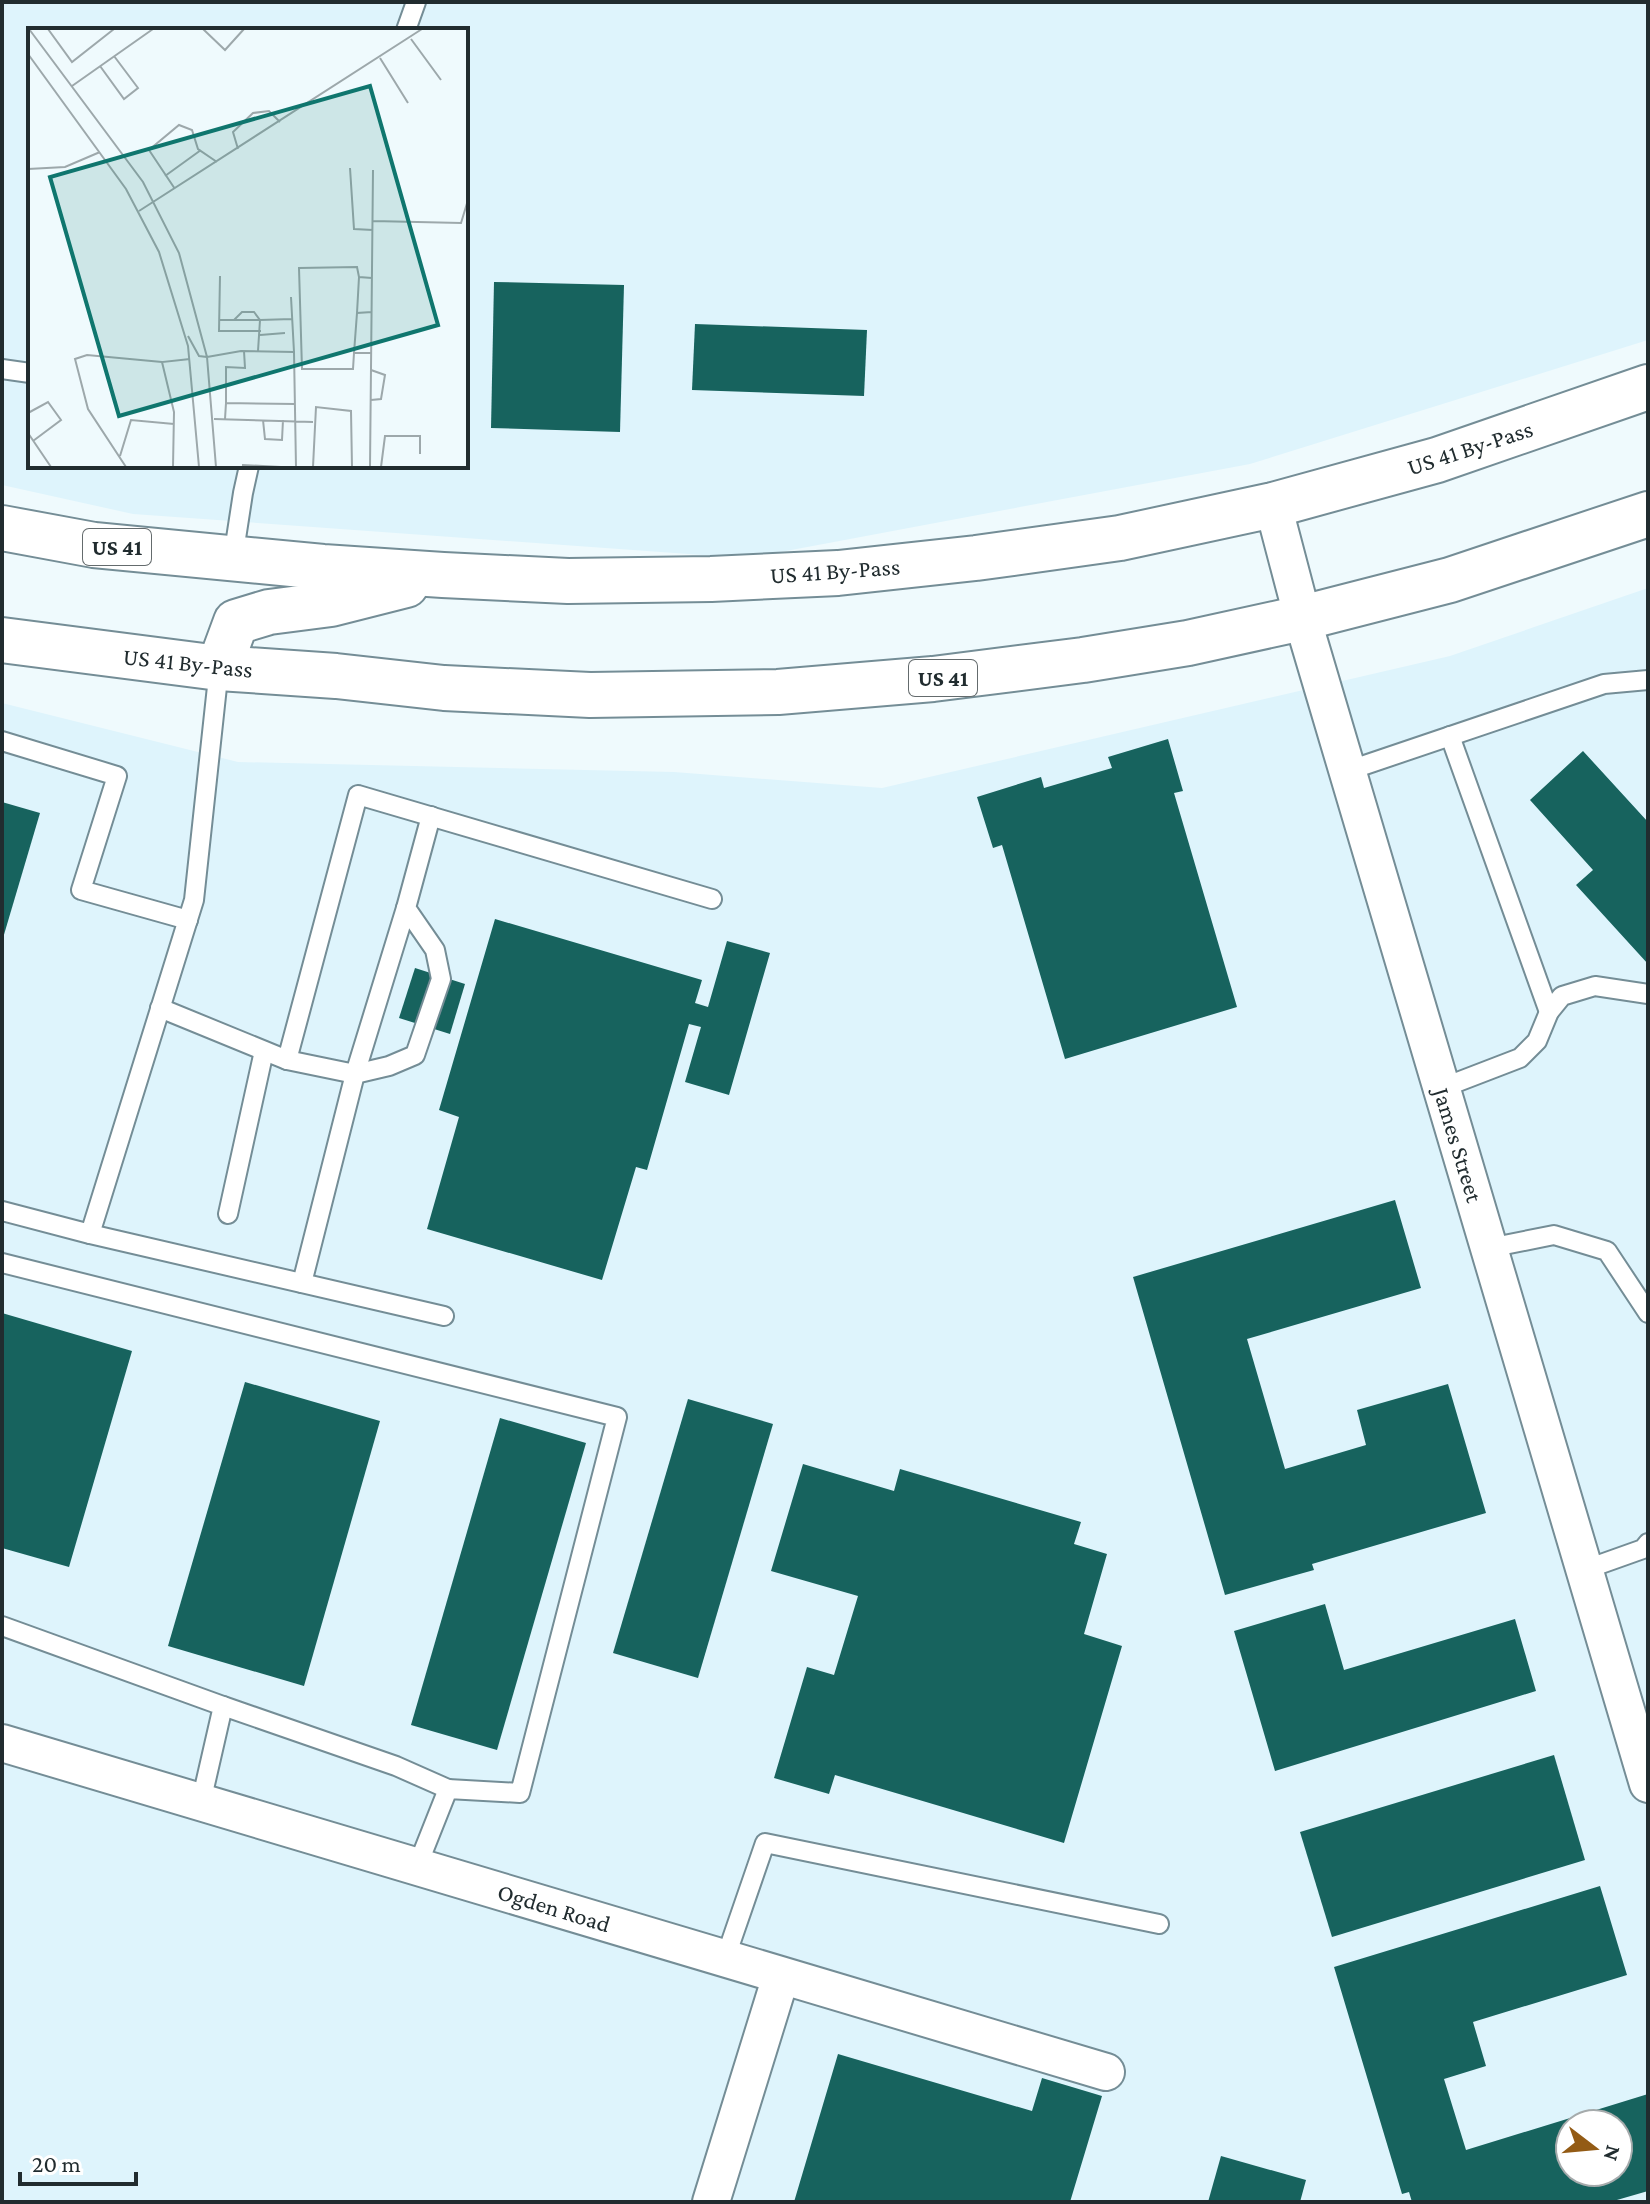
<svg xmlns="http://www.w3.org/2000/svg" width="1650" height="2204" font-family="'Crimson Pro',serif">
<rect width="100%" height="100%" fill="#effafd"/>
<!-- built -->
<g fill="#def4fc" fill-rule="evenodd">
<path d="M2 2H1648V340L1250 464 759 556 730 557 133 514 2 485ZM30 30H466V466H30Z"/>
<path d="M1648 588V2202H2V703L238 762 674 772 882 788 1450 656ZM1570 2124H1618V2172H1570Z"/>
</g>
<!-- building -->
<g fill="#17635e" fill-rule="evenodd">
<polygon points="494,282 624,285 620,432 491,428"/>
<polygon points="695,324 867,330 864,396 692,390"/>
<polygon points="1168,739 1183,791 1174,793 1237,1007 1065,1059 1002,845 993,848 977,797 1041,777 1044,788 1112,768 1108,757"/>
<polygon points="1583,751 1648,822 1648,964 1576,885 1593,870 1530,800"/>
<polygon points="2,802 40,813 3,938 2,938"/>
<polygon points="495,919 702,980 695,1003 708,1007 727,941 770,953 729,1095 685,1082 701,1027 689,1024 647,1170 636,1167 602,1280 427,1229 459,1117 439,1110"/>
<polygon points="415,968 465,984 450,1034 399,1018"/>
<polygon points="1395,1200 1421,1288 1247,1339 1285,1469 1366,1445 1357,1410 1448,1384 1486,1513 1312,1564 1314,1570 1225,1595 1133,1277"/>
<polygon points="2,1313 132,1351 69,1567 2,1548"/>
<polygon points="245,1382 380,1421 304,1686 168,1646"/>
<polygon points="688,1399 773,1424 698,1678 613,1653"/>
<polygon points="500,1418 586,1443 497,1750 411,1725"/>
<polygon points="803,1464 894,1491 900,1469 1081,1522 1074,1544 1107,1554 1084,1634 1122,1646 1064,1843 835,1775 829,1794 774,1778 807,1667 834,1675 858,1596 771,1571"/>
<polygon points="1325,1604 1344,1670 1515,1619 1536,1691 1275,1771 1234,1631"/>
<polygon points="1554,1755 1585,1860 1332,1937 1300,1832"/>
<path d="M1600 1886 1627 1975 1473 2022 1486 2066 1444 2079 1466 2150 1648 2094V2191L1610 2202H1412L1409 2192 1402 2194 1334 1967ZM1570 2124H1618V2172H1570Z"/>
<polygon points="838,2054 1032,2111 1042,2078 1102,2096 1070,2202 794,2202"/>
<polygon points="1221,2156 1306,2180 1300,2202 1208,2202"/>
</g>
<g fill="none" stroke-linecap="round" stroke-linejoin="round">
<!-- service casing -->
<g stroke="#748d96" stroke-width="22">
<g id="service">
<polyline points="406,30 416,2"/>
<polyline points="2,369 30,373"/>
<polyline points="233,558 243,493 249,466"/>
<polyline points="1450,736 1549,1012"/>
<polyline points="2,741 117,776 81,890 188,920"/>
<polyline points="1347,771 1604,684 1648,680"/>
<polyline points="160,1008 287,1060 355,1074 406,908"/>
<polyline points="287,1060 358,795 712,899"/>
<polyline points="1442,1088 1520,1058 1537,1041 1549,1012 1562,996 1595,986 1648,994"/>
<polyline points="2,1211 90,1234 194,900 219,668"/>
<polyline points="228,1214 264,1051"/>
<polyline points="90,1234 444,1316"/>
<polyline points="1489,1248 1554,1235 1607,1251 1648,1313"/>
<polyline points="2,1263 617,1417 520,1793 448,1789 417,1867"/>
<polyline points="302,1283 355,1074 389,1066 415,1055 441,979 435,950 406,908 431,816"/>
<polyline points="1584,1570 1643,1549 1648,1543"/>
<polyline points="2,1626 223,1706 201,1802"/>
<polyline points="223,1706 396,1766 448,1789"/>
<polyline points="725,1959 765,1843 1159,1924"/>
</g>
</g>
<!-- minor casing -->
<g stroke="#748d96" stroke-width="40">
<g id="minor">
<polyline points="1273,505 1308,638 1648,1784"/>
<polyline points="2,1743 1106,2072"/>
<polyline points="711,2202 781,1976"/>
</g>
</g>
<!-- primary casing -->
<g stroke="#748d96" stroke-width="48">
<g id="primary">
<polyline points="2,528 94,545 323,567 443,575 568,581 711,579 838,573 976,558 1120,538 1273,505 1437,460 1648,387"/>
<polyline points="2,640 219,668 336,676 444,688 590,695 778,692 933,679 1083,660 1188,643 1302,618 1450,580 1648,514"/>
<polyline points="219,668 236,622 269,612 331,604 406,585"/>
</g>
</g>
<!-- service -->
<use href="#service" stroke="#fff" stroke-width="18"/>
<!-- minor -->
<use href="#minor" stroke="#fff" stroke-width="36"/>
<!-- primary -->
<use href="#primary" stroke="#fff" stroke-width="44"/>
</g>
<g text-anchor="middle" stroke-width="8" stroke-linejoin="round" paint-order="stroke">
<!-- shield labels -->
<g fill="#fff" stroke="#646b6d" stroke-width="2">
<rect x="83" y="529" width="68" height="36" rx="6"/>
<rect x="909" y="660" width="68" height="36" rx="6"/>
</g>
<g font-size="22" font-weight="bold" fill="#212c2f">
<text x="117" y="555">US 41</text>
<text x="943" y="686">US 41</text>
</g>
<!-- street labels -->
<g font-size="24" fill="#212c2f" stroke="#fff">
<text transform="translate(1470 448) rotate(-18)" y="8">US 41 By-Pass</text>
<text transform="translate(835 571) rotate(-4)" y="8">US 41 By-Pass</text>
<text transform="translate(188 663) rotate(6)" y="8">US 41 By-Pass</text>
<text transform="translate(1458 1145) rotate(73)" y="8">James Street</text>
<text transform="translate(554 1908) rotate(17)" y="8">Ogden Road</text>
</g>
</g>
<!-- overview -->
<g transform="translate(28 28)">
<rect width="440" height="440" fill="#effafd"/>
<path fill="none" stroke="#9da8ab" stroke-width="2" d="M1 1 115 154 151 225 179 329 188 439M20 1 44 34 86 1M175 1 197 22 216 1M383 11 413 52M0 26 98 161 131 224 160 318 171 439M352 30 380 75M72 38 96 71 110 60 86 28M44 58 125 1M210 121 205 104 225 85 241 83 252 94M322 140 326 201 345 202M0 141 37 139 72 124M137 148 173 122M147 161 121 122 151 97 164 102 170 121 189 134M111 183 394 1M345 193 433 195 440 172M192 248 191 303H233M263 269 266 324M329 285 331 249M191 292H206L214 284H226L232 292 264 291M206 292H232L230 323M232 307 257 305M160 308 171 328 179 329M326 325 325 341H274L271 240 329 239 331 249 344 250M343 325H326L329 285 344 284M179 329 213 323 266 324 268 439M343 372 353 371 357 347 343 342M198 375V339L217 340 216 323M0 385 20 374 33 392 5 413M186 391 285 394M197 391 198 375 267 376M235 392 237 411 254 412 255 392M0 405 23 439M92 428 103 392 146 396M214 437 253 439M98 439 60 381 47 331 59 327 134 334M145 439 146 384 134 334 162 331M285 439 288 379 323 383 324 439M342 439 345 142M353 439 357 408H392V426"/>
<path fill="#0f766e" fill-opacity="0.15" stroke="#0f766e" stroke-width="4" d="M342 58 410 297 91 388 22 149Z"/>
<rect width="440" height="440" fill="none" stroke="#212c2f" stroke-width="4"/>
</g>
<!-- border -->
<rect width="1650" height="2204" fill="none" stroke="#212c2f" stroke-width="8"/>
<!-- north arrow -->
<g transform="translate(1594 2148) rotate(106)"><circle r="38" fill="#ffffff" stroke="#a6abac" stroke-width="2"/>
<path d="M0-6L14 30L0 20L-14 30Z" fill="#935b15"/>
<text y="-12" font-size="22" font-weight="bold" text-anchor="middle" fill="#212c2f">N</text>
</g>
<!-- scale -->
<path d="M20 2172v12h116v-12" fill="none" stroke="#212c2f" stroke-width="4"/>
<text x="32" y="2172" font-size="24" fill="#212c2f" stroke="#ffffff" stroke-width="6" paint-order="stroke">20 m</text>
</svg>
